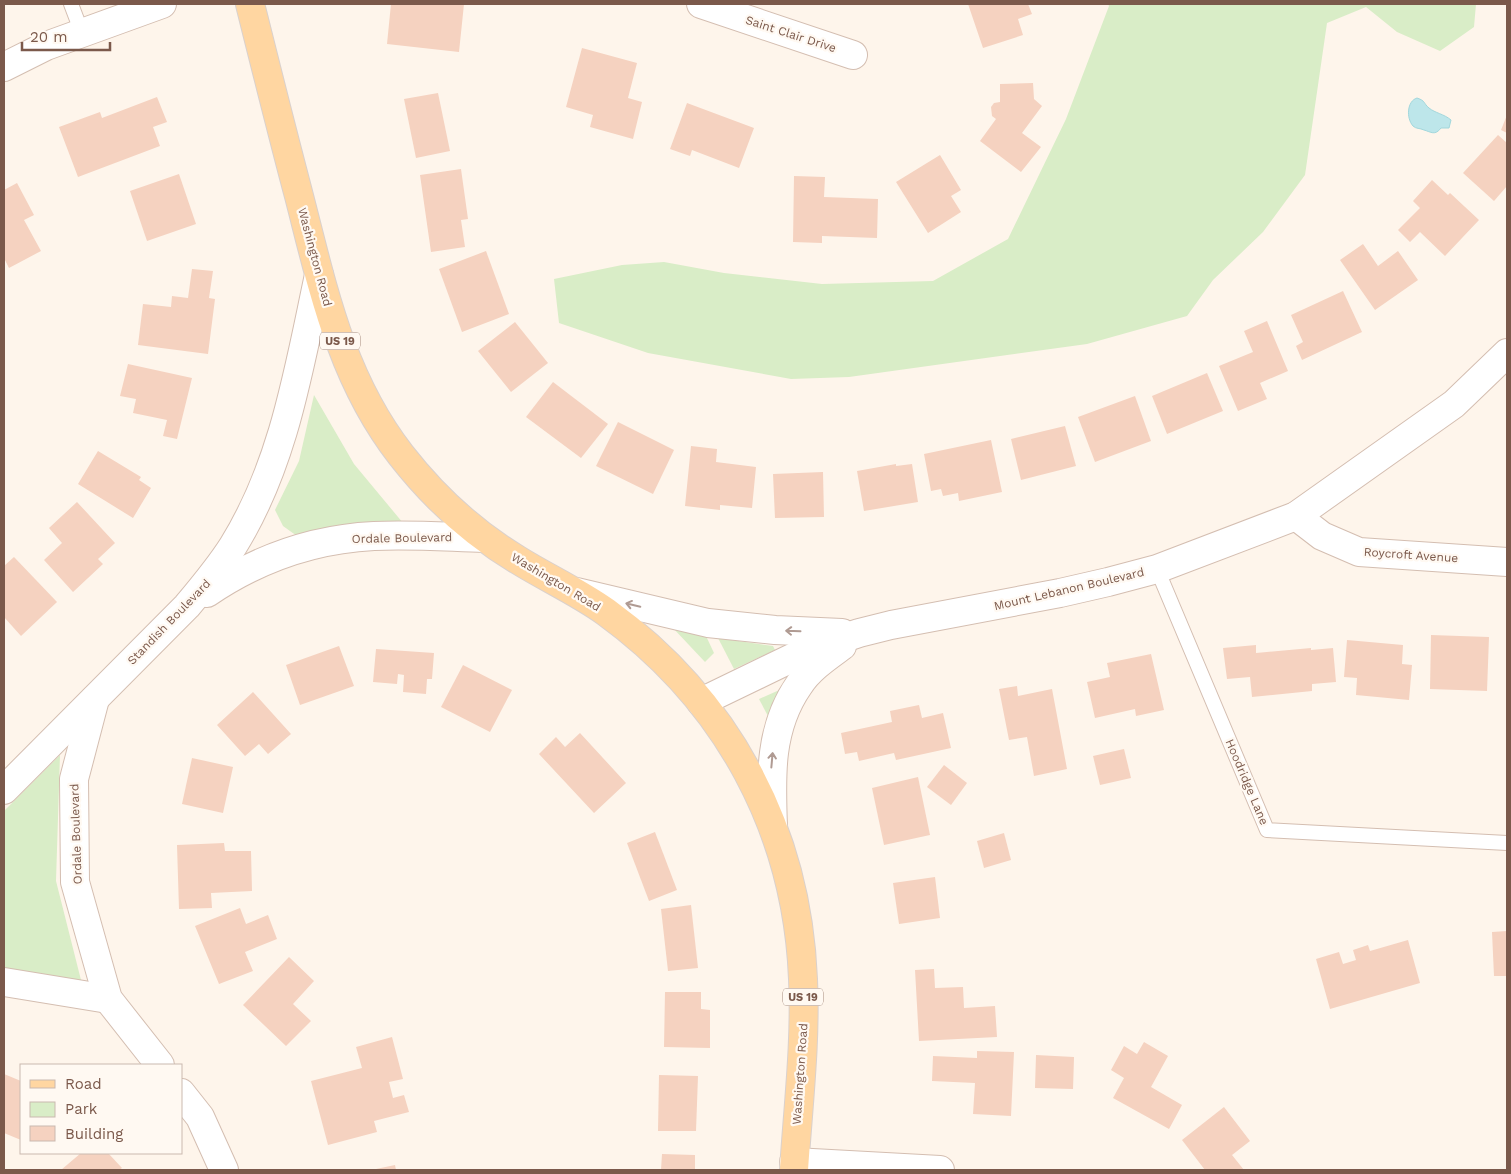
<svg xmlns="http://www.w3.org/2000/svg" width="1511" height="1174" font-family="'Work Sans',sans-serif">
<rect width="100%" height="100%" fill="#fef5eb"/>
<!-- green -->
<g fill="#d9edc7">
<polygon points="1108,4 1476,4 1474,27 1440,51 1397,32 1366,7 1327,23 1305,175 1263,232 1213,280 1187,316 1087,344 849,377 791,379 648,353 559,323 554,279 622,265 664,262 724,273 822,284 933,281 1008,239 1066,119 1109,6"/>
<polygon points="314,395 354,464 403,523 297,536 283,526 275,510 299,461"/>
<polygon points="673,628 706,636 714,653 705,662"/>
<polygon points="718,638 773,646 775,650 734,669"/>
<polygon points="795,683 769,718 759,699"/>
<polygon points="60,755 56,881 83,988 4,970 4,811"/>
</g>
<!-- water -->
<path fill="#bde6ea" stroke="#a2d7dc" d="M1417 98C1426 101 1423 103 1429 108 1435 113 1444 114 1451 120L1449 128H1441C1435 136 1431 132 1424 130 1420 128 1416 129 1413 126 1406 118 1407 101 1417 98Z"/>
<!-- building -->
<g fill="#f5d2c0">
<polygon points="391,4 464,4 459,52 387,44"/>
<polygon points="968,4 1028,4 1032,14 1018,19 1023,35 983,48"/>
<polygon points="582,48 637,63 628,98 642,102 633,139 590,127 593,115 566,107"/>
<polygon points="1033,83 1034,99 1042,106 1022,133 1041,147 1021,172 980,141 996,119 992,116 991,107 994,103 1000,102 1000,84"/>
<polygon points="438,93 450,151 416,158 404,99"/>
<polygon points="157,97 167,122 153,127 160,146 78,177 59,127 100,112 102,118"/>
<polygon points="687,103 754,128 739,168 692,150 690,156 670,149"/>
<polygon points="1507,115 1507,133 1501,130"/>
<polygon points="1498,135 1507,143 1507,186 1494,201 1463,173"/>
<polygon points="940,155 961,190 951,196 961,212 928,233 896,182"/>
<polygon points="461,169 468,219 461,220 465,247 431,252 420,175"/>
<polygon points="179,174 196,224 147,241 130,191"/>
<polygon points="794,176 825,177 824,197 878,199 877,238 822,236 822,243 793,242"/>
<polygon points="1432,180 1448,195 1450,193 1479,220 1445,256 1420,232 1410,242 1398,230 1420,208 1413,201"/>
<polygon points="17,183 34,215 24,220 41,251 9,268 4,258 4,190"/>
<polygon points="1363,244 1378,266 1398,251 1418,280 1375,310 1340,260"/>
<polygon points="486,251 509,314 462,332 439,269"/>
<polygon points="192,269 213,271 209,298 215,299 208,354 138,345 143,304 171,307 172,296 188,298"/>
<polygon points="1343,291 1362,332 1302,360 1296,346 1303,342 1291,315"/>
<polygon points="1267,321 1288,371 1260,383 1267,399 1238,411 1219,366 1253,352 1244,331"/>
<polygon points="515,322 548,363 511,392 478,351"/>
<polygon points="128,364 192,378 177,439 163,436 167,420 133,413 136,399 120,396"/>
<polygon points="1207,373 1223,411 1167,434 1152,396"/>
<polygon points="553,382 608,424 581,458 526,417"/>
<polygon points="1135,396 1151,441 1095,462 1078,417"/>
<polygon points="618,422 674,450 653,494 596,466"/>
<polygon points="1065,426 1076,466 1021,480 1011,439"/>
<polygon points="991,440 1002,492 959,501 958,493 943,496 941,489 931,491 924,454"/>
<polygon points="691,446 717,449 716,462 756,467 752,508 720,505 720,510 685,506"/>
<polygon points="98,451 141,477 139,480 151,488 133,518 78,484"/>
<polygon points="896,464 896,466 912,464 918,502 864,511 857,471"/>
<polygon points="823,472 824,517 775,518 773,474"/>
<polygon points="77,502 115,543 98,559 103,564 73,592 44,560 62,543 49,528"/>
<polygon points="14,557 57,602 21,636 4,617 4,566"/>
<polygon points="1431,635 1489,637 1487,691 1430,689"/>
<polygon points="1347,640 1403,645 1402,664 1412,665 1409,700 1356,695 1357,678 1344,677"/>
<polygon points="1256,645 1256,653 1311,648 1311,650 1333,648 1336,682 1312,684 1312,691 1252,697 1250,677 1227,679 1223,648"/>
<polygon points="339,646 354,686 300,705 286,665"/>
<polygon points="376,649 434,653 432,679 427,679 426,694 403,692 404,675 398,674 397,684 373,682"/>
<polygon points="1151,654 1164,710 1136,716 1135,709 1095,718 1087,682 1110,677 1107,663"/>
<polygon points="463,665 512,690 490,732 441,707"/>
<polygon points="1017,686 1018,696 1052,689 1067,769 1034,776 1027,737 1009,740 999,689"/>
<polygon points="253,692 291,734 268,754 259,744 245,756 217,725"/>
<polygon points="919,705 922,718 943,713 951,748 896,760 894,753 859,761 857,752 845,754 841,733 892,722 890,711"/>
<polygon points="580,733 626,783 594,813 539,754 556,737 565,747"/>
<polygon points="1124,749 1131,778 1100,785 1093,756"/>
<polygon points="192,758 233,767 223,813 182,804"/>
<polygon points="944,765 967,783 951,805 927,787"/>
<polygon points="918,777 930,835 884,845 872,788"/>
<polygon points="655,832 677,890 649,901 627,843"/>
<polygon points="1004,833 1011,860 984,868 977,841"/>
<polygon points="224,843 225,851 251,851 252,891 211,893 212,908 179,909 177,845"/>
<polygon points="935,877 940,918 899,924 893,883"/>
<polygon points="691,905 698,968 668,971 661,909"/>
<polygon points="240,908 246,924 268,915 277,939 245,952 253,971 219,984 195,926"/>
<polygon points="1507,931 1507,976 1494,976 1492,932"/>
<polygon points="1408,940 1420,983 1330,1009 1316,959 1339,952 1343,964 1356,960 1353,950 1368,945 1370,951"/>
<polygon points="289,957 314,981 293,1004 311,1021 286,1046 243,1005"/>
<polygon points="934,969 935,988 963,987 964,1008 995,1006 997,1037 919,1041 915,970"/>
<polygon points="665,992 701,992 701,1009 710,1010 710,1048 664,1047"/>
<polygon points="392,1037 403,1079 389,1082 393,1098 404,1095 409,1112 374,1121 377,1132 328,1145 311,1081 362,1068 356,1047"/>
<polygon points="1144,1042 1168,1056 1151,1087 1182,1105 1169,1129 1113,1098 1124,1078 1111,1070 1124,1046 1137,1054"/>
<polygon points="977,1051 1014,1052 1011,1116 973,1114 975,1083 932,1081 933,1056 977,1058"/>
<polygon points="1036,1055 1074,1057 1073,1089 1035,1088"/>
<polygon points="4,1074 21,1081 21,1140 4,1133"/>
<polygon points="659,1075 698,1076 696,1131 658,1131"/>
<polygon points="1224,1107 1250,1141 1232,1155 1244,1170 1205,1170 1182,1140"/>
<polygon points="81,1153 108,1153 122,1168 119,1170 61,1170"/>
<polygon points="662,1154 695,1155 695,1170 661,1170"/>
<polygon points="395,1165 396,1170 376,1170 376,1169"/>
</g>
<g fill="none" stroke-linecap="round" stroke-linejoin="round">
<!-- service casing -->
<g stroke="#d4beb1" stroke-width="16">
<g id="service">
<polyline points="71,4 82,33"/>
<polyline points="1157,569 1267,830 1507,843"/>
</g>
</g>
<!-- minor casing -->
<g stroke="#d4beb1" stroke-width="30">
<g id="minor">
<polyline points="701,4 853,55"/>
<polyline points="4,67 46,46 162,4"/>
<polyline points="1296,516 1322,536 1359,552 1507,562"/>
<path d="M207 593C257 559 313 539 374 536 410 534 448 537 484 538"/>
<polyline points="95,699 74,779 75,882 108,999 160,1065"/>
<path d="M4 790 187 606C203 587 219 568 233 546 284 464 299 368 319 275"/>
<polyline points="4,982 108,999"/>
<polyline points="181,1093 200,1117 224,1170"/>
<polyline points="794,1162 940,1170"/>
</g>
</g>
<!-- tertiary casing -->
<g stroke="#d4beb1" stroke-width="30">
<g id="tertiary">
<polyline points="577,592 708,623 775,630 842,633"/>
<polyline points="701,702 794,657 826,644 859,633 891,625 1060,593 1108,582 1157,569 1296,516 1454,404 1507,353"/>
<path d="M773 826C771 776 769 728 799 685 809 669 827 657 842 646"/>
</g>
</g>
<!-- primary casing -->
<g stroke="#dad1cd" stroke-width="30">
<path id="primary" d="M250 4C266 68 282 132 299 196 323 289 341 378 401 455 433 496 473 533 518 560 547 578 578 592 606 612 727 700 797 829 803 979 806 1042 798 1107 794 1170"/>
</g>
<!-- service -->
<use href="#service" stroke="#fff" stroke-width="14"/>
<!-- minor -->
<use href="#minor" stroke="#fff" stroke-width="28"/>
<!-- tertiary -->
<use href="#tertiary" stroke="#fff" stroke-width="28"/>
<!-- primary -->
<use href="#primary" stroke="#ffd6a1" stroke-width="28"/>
</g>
<!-- one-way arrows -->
<defs><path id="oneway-shaft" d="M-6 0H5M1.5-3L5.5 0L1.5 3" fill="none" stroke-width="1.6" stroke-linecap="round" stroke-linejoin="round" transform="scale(1.25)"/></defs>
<g stroke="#b09b93">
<use href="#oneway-shaft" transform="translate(633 605) rotate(-167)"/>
<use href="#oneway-shaft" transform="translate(793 631) rotate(-178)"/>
<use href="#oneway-shaft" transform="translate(772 760) rotate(-85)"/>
</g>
<g text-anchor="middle" stroke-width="4.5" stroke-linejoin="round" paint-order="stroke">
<!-- shield labels -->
<g fill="#fff9f2" stroke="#a3897d" stroke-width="1">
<rect x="320" y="332.5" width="40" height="17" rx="4"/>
<rect x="783" y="988.5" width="40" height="17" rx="4"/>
</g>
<g font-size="11" font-weight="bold" fill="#7b594b">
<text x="340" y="345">US 19</text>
<text x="803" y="1001">US 19</text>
</g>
<!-- street labels -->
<g font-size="12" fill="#7b594b" stroke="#fff9f2">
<text transform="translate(791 34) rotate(18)" y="4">Saint Clair Drive</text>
<text transform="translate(315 257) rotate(75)" y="4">Washington Road</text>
<text transform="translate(402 538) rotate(-1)" y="4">Ordale Boulevard</text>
<text transform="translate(1411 555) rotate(4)" y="4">Roycroft Avenue</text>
<text transform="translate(556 582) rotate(31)" y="4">Washington Road</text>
<text transform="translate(1069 589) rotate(-13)" y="4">Mount Lebanon Boulevard</text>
<text transform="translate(169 622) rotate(-46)" y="4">Standish Boulevard</text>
<text transform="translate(1247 782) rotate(67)" y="4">Hoodridge Lane</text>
<text transform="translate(76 834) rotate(-92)" y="4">Ordale Boulevard</text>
<text transform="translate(800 1074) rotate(-86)" y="4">Washington Road</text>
</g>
</g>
<!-- border -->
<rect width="1511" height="1174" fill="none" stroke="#7b594b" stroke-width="10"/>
<!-- legend -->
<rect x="20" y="1064" width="162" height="90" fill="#fff9f2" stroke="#cab9af"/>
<rect x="30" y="1080" width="25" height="8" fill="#ffd6a1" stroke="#cab9af"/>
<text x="65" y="1089" font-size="15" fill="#7b594b">Road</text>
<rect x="30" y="1102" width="25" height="15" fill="#d9edc7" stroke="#cab9af"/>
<text x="65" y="1114" font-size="15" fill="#7b594b">Park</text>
<rect x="30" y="1126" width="25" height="15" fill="#f5d2c0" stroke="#cab9af"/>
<text x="65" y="1139" font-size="15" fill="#7b594b">Building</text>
<!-- scale -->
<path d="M22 42v8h88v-8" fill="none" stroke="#7b594b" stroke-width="2.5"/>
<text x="30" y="42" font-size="15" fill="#7b594b" stroke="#fff9f2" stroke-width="4" paint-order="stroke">20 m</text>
</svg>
